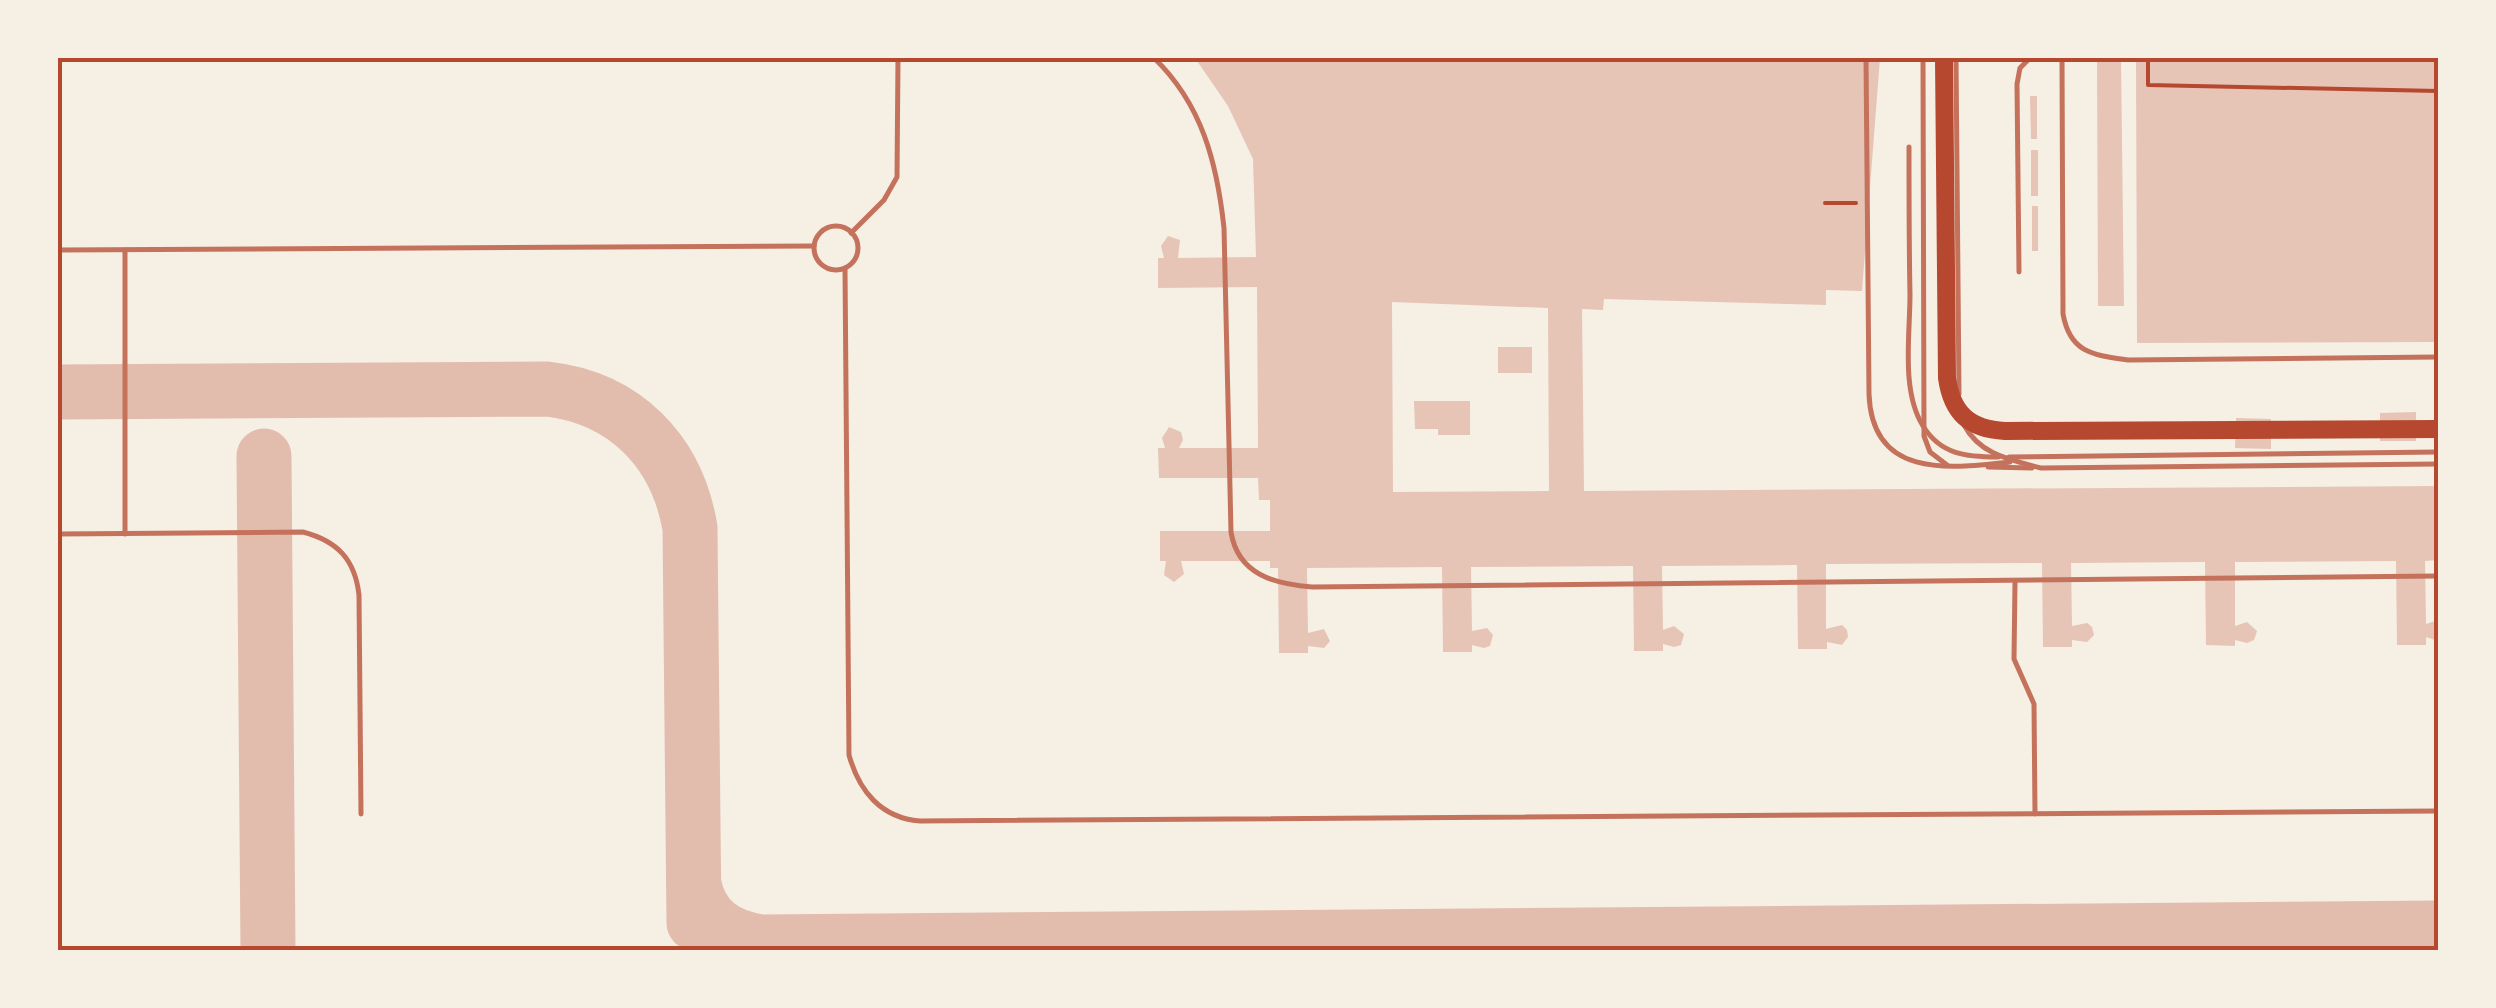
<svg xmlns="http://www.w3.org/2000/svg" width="2496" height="1008" font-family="'Fira Sans Condensed',sans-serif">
<rect width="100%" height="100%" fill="#f6efe4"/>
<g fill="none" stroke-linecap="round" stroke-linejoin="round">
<!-- taxiway -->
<g stroke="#e2bdae" stroke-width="55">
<path d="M58 392 547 389C625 398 677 451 690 528L694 923"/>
<polyline points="264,456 268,950"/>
<path d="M694 885C702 921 725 936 760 942L2438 928"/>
</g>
</g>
<!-- building -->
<g fill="#e6c5b7" fill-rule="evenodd">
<path d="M1195 58H1880L1862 291 1826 290V305L1604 299 1603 310 1582 309 1584 491 2438 486V560L2425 561 2426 624 2438 620V641L2426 637V645H2397L2396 561 2235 562V626L2247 622 2257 631 2254 640 2247 643 2235 640V646L2206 645 2205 562 2071 563 2072 626 2087 623 2092 627 2094 635 2087 642 2072 640V647H2043L2042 563 1826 564V629L1842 625 1847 630 1848 637 1842 645 1827 642V649H1798L1797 565 1662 566 1663 630 1674 626 1684 634 1681 645 1674 647 1663 644V651H1634L1633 566 1471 567 1472 631 1487 628 1493 635 1490 646 1484 648 1472 645V652H1443L1442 567 1307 568 1308 633 1324 629 1330 641 1324 648 1308 646V653H1279L1278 568H1270V561H1181L1184 574 1174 582 1164 575 1166 561H1160V531H1270V500H1259L1258 478H1159L1158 448H1165L1162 438 1169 427 1181 432 1183 440 1179 448H1258L1257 287 1158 288V258H1164L1161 246 1168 236 1180 240 1178 258 1256 257 1253 159 1228 106ZM1392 302 1548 308 1549 491 1393 492Z"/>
<polygon points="2097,58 2121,58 2124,306 2098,306"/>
<polygon points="2136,58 2438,58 2438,342 2137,343"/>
<polygon points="2030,96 2037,96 2037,139 2031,139"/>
<rect x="2031" y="150" width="7" height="46"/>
<rect x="2032" y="206" width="6" height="45"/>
<rect x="1498" y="347" width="34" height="26"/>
<polygon points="1414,401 1470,401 1470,435 1438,435 1438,429 1415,429"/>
<polygon points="2416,412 2416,441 2380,441 2380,413"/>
<polygon points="2236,418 2271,419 2271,449 2235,448"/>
</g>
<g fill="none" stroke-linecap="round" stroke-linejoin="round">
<!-- path -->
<g stroke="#b5482f" stroke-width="4">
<polyline points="2148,58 2148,85 2438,91"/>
<polyline points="1824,60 1855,60"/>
<polyline points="1825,203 1856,203"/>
</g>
<!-- service -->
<g stroke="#c5725c" stroke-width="5">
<path d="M1154 58C1202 104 1217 163 1224 228L1231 532C1238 575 1275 584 1312 587L2438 576"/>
<path d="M1866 58 1869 394C1872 478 1947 469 2010 462"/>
<polyline points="1923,58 1924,436 1930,452 1947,465"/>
<polyline points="1956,58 1959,394"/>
<path d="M2062 58 2063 314C2070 353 2093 355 2128 360L2438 357"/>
<path d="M1909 147C1909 197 1909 246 1910 295 1910 335 1901 391 1923 426 1941 455 1967 457 1998 457"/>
<circle cx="836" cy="248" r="22"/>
<polyline points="851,233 884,200 897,177 898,58"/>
<polyline points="58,250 814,246"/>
<path d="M845 268 849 755C859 791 881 818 920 821L2438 811"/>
<polyline points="2019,272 2017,84 2020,68 2030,58"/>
<path d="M1964 425C1980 455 2011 460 2041 468L2438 464"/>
<polyline points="2009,457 2438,452"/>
<polyline points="1988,467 2032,468"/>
<path d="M58 534 303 532C337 541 355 559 359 595L361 814"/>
<polyline points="125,534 125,250"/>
<polyline points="2015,582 2014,659 2034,704 2035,814"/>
</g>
<!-- primary -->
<path stroke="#b5482f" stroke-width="18" d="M1944 58 1947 378C1952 413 1969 429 2005 431L2438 429"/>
</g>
<!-- border -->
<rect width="2496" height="1008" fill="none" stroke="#f6efe4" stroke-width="120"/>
<rect x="60" y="60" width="2376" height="888" fill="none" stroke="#b5482f" stroke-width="4"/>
</svg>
